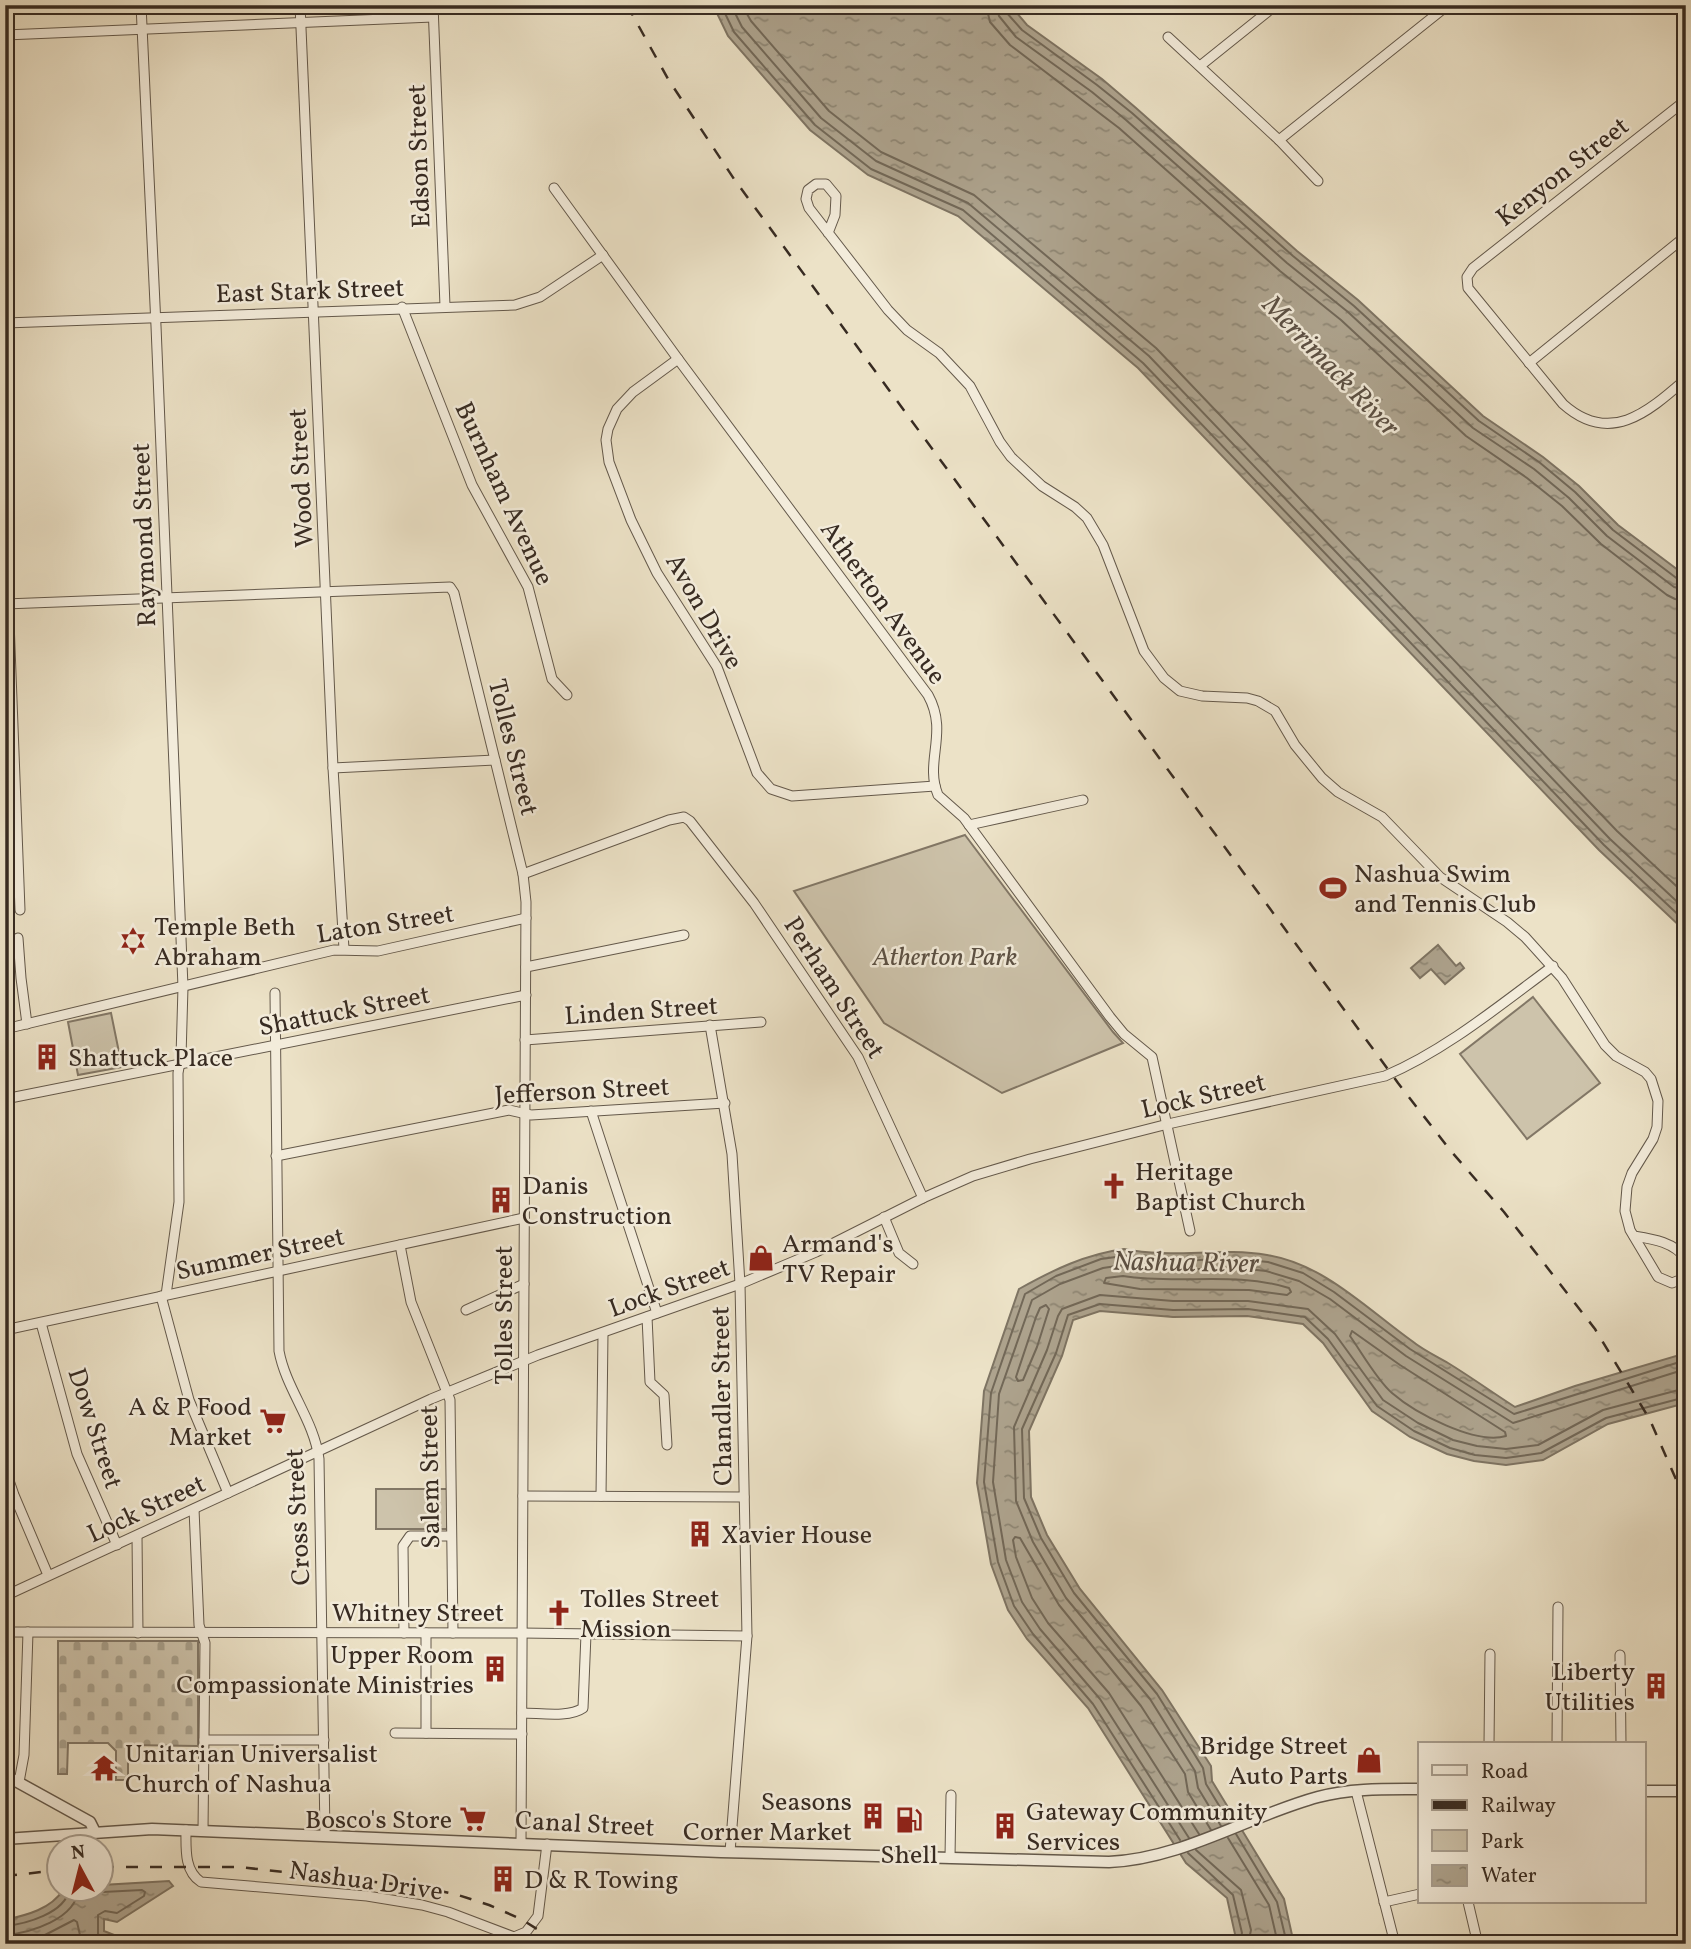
<svg xmlns="http://www.w3.org/2000/svg" width="1691" height="1949" font-family="Vollkorn,serif">
<defs>
<pattern id="cemetery-stones" width="16" height="16" patternUnits="userSpaceOnUse" patternTransform="scale(1.75)"><rect width="16" height="16" fill="#cdc3ab"/><path d="M2 7V4a2 2 0 0 1 4 0v3zM10 15v-3a2 2 0 0 1 4 0v3z" fill="#a79f8b"/></pattern>
<pattern id="water-ripples" width="26" height="14" patternUnits="userSpaceOnUse" patternTransform="scale(1.75)"><rect width="26" height="14" fill="#aea48f"/><path d="M2 4q2-2 4 0t4 0M15 11q2-2 4 0t4 0" fill="none" stroke="#8e8674"/></pattern>
</defs>
<rect width="100%" height="100%" fill="#ece2c7"/>
<filter id="stains"><feTurbulence type="fractalNoise" baseFrequency=".00286" numOctaves="4"/><feColorMatrix values="0 0 0 0 .2 0 0 0 0 .09 0 0 0 0 .02 0 0 0 .5 -.17"/></filter>
<radialGradient id="worn" r=".72"><stop offset=".6" stop-color="#630" stop-opacity="0"/><stop offset="1" stop-color="#630" stop-opacity=".3"/></radialGradient>
<!-- cemetery -->
<polygon fill="url(#cemetery-stones)" stroke="#827766" stroke-width="2" points="58,1641 198,1641 198,1746 128,1745 128,1780 116,1780 116,1751 108,1743 68,1743 67,1774 58,1774"/>
<!-- park -->
<g fill="#cdc3ab" stroke="#827766" stroke-width="2">
<polygon points="965,835 1113,1032 1123,1043 1002,1093 884,1023 794,891"/>
<polygon points="1533,997 1600,1083 1527,1139 1460,1054"/>
<polygon points="111,1013 122,1067 78,1075 68,1022"/>
<rect x="376" y="1489" width="71" height="40"/>
</g>
<!-- water -->
<g fill="url(#water-ripples)" stroke="#7e7463" stroke-width="2">
<polygon points="713,5 1010,5 1027,25 1102,79 1136,108 1297,251 1358,300 1483,416 1543,457 1579,486 1618,525 1686,576 1686,932 1599,850 1138,368 958,216 868,175 810,130 728,36"/>
<polygon points="1438,945 1456,966 1460,963 1464,968 1445,984 1431,969 1420,978 1411,968"/>
<path d="M1124 1249C1172 1259 1220 1247 1267 1255 1324 1264 1367 1309 1412 1341 1423 1350 1436 1356 1448 1363 1471 1377 1493 1393 1515 1407L1575 1386 1686 1353V1403L1608 1424 1543 1460 1506 1465 1474 1461 1447 1454 1410 1437 1372 1411 1323 1343 1303 1324 1247 1316 1173 1317 1100 1311 1073 1320 1062 1356 1029 1431 1031 1497 1047 1535 1080 1589 1162 1690 1211 1766 1212 1781 1284 1899 1294 1944H1230L1235 1934 1227 1898 1186 1863 1088 1708 1027 1639 1008 1610 991 1564 977 1483 984 1391 1019 1289C1053 1270 1086 1254 1124 1249Z"/>
<path d="M169 1881 173 1886 117 1922 104 1919V1931L122 1938 127 1944H5V1920C27 1915 51 1909 63 1890H102V1885Z"/>
</g>
<g fill="none" stroke-linecap="round" stroke-linejoin="round">
<!-- shore -->
<g stroke="#726858" stroke-width="2">
<polyline points="721,5 734,32 815,125 871,169 963,210 1143,363 1604,845 1686,922"/>
<polyline points="731,5 742,27 821,118 876,161 968,203 1149,356 1610,839 1686,910"/>
<polyline points="742,5 751,21 829,111 881,152 974,195 1156,348 1617,831 1686,895"/>
<polyline points="986,5 990,22 1010,45 1119,128 1280,271 1341,320 1466,436 1527,478 1562,506 1601,544 1667,595 1675,599 1686,601"/>
<polyline points="996,5 999,16 1016,37 1092,92 1126,120 1287,263 1348,312 1473,428 1534,469 1569,498 1607,536 1674,587 1686,590"/>
<polyline points="1005,5 1006,12 1022,30 1097,85 1132,113 1293,256 1354,306 1479,421 1539,462 1575,492 1613,530 1679,580 1686,581"/>
<path d="M1123 1276C1180 1285 1233 1271 1289 1288L1291 1292 1287 1295 1249 1290 1140 1289 1104 1283 1106 1278Z"/>
<polygon points="1046,1305 1049,1309 1037,1347 1023,1380 1018,1381 1016,1377 1036,1317 1040,1308"/>
<path d="M1352 1331 1400 1365 1505 1432 1506 1436C1475 1445 1415 1413 1392 1393 1377 1380 1362 1353 1350 1336Z"/>
<polyline points="1229,1822 1206,1784 1203,1768 1157,1694 1074,1593 1041,1538 1024,1498 1022,1429 1056,1353 1068,1315 1100,1304 1173,1310 1248,1309 1305,1317 1328,1339 1377,1406 1414,1431 1450,1448 1475,1455 1506,1458 1541,1453 1606,1418 1686,1397"/>
<polyline points="1221,1826 1198,1788 1195,1771 1150,1699 1066,1598 1033,1542 1016,1501 1014,1427 1047,1350 1058,1316 1062,1309 1100,1295 1173,1301 1248,1301 1308,1309 1335,1334 1383,1400 1418,1423 1453,1440 1477,1446 1506,1449 1538,1445 1603,1410 1686,1388"/>
<polyline points="1199,1834 1109,1693 1048,1623 1032,1598 1016,1557 1013,1540 1015,1537 1020,1538 1059,1605 1141,1706 1185,1774 1188,1792 1211,1830"/>
<polyline points="1236,1834 1277,1902 1287,1944"/>
<polyline points="1189,1838 1100,1699 1040,1629 1022,1602 1006,1560 993,1482 999,1394 1032,1300 1060,1284 1103,1268 1123,1265 1185,1270 1229,1267 1266,1271 1299,1281 1330,1299 1406,1356 1513,1423 1686,1369"/>
<polyline points="1228,1838 1269,1905 1278,1944"/>
<polyline points="1180,1840 1093,1704 1033,1634 1014,1606 998,1562 984,1482 991,1393 1025,1294 1056,1276 1101,1259 1123,1256 1185,1261 1229,1258 1268,1262 1303,1273 1334,1292 1410,1349 1514,1414 1686,1360"/>
<polyline points="1196,1850 1241,1890 1251,1930 1248,1944"/>
<polyline points="1188,1853 1233,1895 1242,1933 1238,1944"/>
<polyline points="97,1890 103,1892 142,1890 145,1892 144,1896 117,1913 105,1911 98,1915 98,1934 106,1940 116,1944"/>
<path d="M5 1926C26 1924 65 1913 69 1890"/>
<path d="M5 1935C30 1933 76 1919 78 1890"/>
<polyline points="18,1944 43,1936 74,1920 77,1922 82,1944"/>
</g>
<!-- minor casing -->
<g stroke="#64594b" stroke-width="11">
<g id="minor">
<polyline points="141,5 156,326 183,987 181,1057 178,1073 179,1202 166,1295"/>
<polyline points="300,5 333,768 344,949"/>
<polyline points="433,5 445,306"/>
<polyline points="1138,5 1139,6"/>
<polyline points="5,35 433,17"/>
<polyline points="1168,37 1279,140 1318,181"/>
<polyline points="1200,66 1276,5"/>
<path d="M1686 100 1473 268 1467 277 1468 288 1563 404C1610 446 1648 412 1686 379"/>
<polyline points="1279,140 1448,5"/>
<path d="M554 188 678 359 928 695C949 733 924 761 938 795L964 818 1110 1017 1124 1034 1152 1057 1190 1231"/>
<polyline points="828,233 835,215 836,196 826,184 816,184 808,190 806,199 809,208 888,310 907,330 939,353 970,386 1000,442 1011,457 1042,486 1075,507 1087,518 1103,545 1144,651 1164,678 1180,691 1202,696 1247,698 1258,701 1275,711 1295,745 1322,778 1338,792 1382,817 1440,877 1507,922 1525,937 1562,978 1605,1045 1616,1056 1645,1072 1651,1079 1658,1101 1657,1127 1653,1139 1632,1173 1627,1187 1625,1211 1630,1230 1658,1277 1672,1283 1682,1279 1686,1274"/>
<polyline points="402,307 472,485 528,587 552,679 567,695"/>
<polyline points="5,323 515,305 540,297 603,255"/>
<polyline points="678,359 633,392 617,409 608,429 606,440 609,462 631,520 657,573 717,667 757,773 771,789 792,796 935,786"/>
<polyline points="1529,363 1686,236"/>
<polyline points="5,516 20,910"/>
<polyline points="5,604 450,587 454,593 523,874 526,902 521,1842"/>
<polyline points="333,768 495,760"/>
<polyline points="969,825 1083,800"/>
<polyline points="523,874 669,820 684,817 690,821 754,903 858,1057 923,1198"/>
<polyline points="18,938 21,978 27,1024"/>
<polyline points="526,967 684,935"/>
<path d="M275 993 279 1351C286 1389 314 1420 319 1459L325 1835"/>
<polyline points="710,1025 732,1154 740,1284 747,1636 730,1852"/>
<polyline points="5,1029 334,950 378,951 526,918"/>
<polyline points="525,1040 761,1022"/>
<polyline points="5,1099 526,995"/>
<polyline points="591,1111 657,1313"/>
<polyline points="276,1156 509,1110 531,1115 725,1103"/>
<polyline points="884,1217 899,1253 913,1264"/>
<path d="M1634 1236C1653 1239 1674 1242 1686 1259"/>
<polyline points="400,1245 411,1302 450,1400 453,1633"/>
<polyline points="161,1296 189,1400 228,1493"/>
<polyline points="466,1310 524,1284"/>
<polyline points="647,1317 650,1382 664,1395 667,1445"/>
<polyline points="41,1323 77,1454 117,1545"/>
<polyline points="5,1330 524,1218"/>
<polyline points="5,1469 14,1495 48,1575"/>
<polyline points="523,1496 744,1497"/>
<polyline points="601,1496 603,1333"/>
<polyline points="194,1509 199,1625 205,1643 203,1831"/>
<polyline points="137,1536 138,1633"/>
<path d="M5 1596 431 1399 538 1355 740 1284 816 1252 923 1198 973 1176 1030 1159 1168 1124 1385 1076C1446 1050 1500 1005 1553 966"/>
<polyline points="5,1632 521,1633 747,1636"/>
<polyline points="404,1633 403,1546 410,1536 451,1536"/>
<polyline points="1620,1655 1621,1744"/>
<path d="M522 1713C540 1713 569 1718 583 1708L586 1634"/>
<polyline points="395,1733 522,1734"/>
<polyline points="426,1733 426,1633"/>
<polyline points="204,1740 324,1740"/>
<polyline points="1489,1744 1490,1654"/>
<polyline points="1557,1744 1558,1607"/>
<polyline points="19,1782 24,1755 28,1632"/>
<polyline points="1356,1791 1395,1944"/>
<path d="M186 1830C186 1848 184 1871 201 1882L367 1896 422 1905 448 1912 514 1937 526 1932 538 1916 547 1844"/>
<polyline points="950,1858 951,1795"/>
<polyline points="1384,1902 1420,1894"/>
<polyline points="1468,1902 1476,1936"/>
</g>
</g>
<!-- tertiary casing -->
<g stroke="#64594b" stroke-width="13">
<g id="tertiary">
<polyline points="5,1775 90,1822 95,1832"/>
<polyline points="1644,1791 1686,1791"/>
<path d="M5 1839 152 1829 721 1852 1109 1862C1182 1859 1248 1816 1318 1797 1351 1788 1386 1789 1420 1789"/>
</g>
</g>
<!-- minor -->
<use href="#minor" stroke="#f3ecdb" stroke-width="9"/>
<!-- tertiary -->
<use href="#tertiary" stroke="#f3ecdb" stroke-width="10"/>
<!-- rail -->
<g stroke="#372b22" stroke-width="2.5" stroke-dasharray="12 12" stroke-linecap="butt">
<polyline points="627,5 668,79 734,179 1398,1083 1450,1150 1504,1212 1595,1329 1650,1420 1686,1502"/>
<polyline points="102,1867 239,1867 420,1887 455,1894 489,1905 521,1919 561,1944"/>
<polyline points="5,1876 60,1870"/>
</g>
</g>
<!-- icons -->
<defs>
<g id="stadium-bare" transform="scale(2.1)"><path d="M0-5a6.5 5 0 1 0 0 10a6.5 5 0 1 0 0-10ZM-3.5-1.8h7v3.6h-7Z" fill="#8f2418" stroke="#f3ecdb" stroke-width="2.5" paint-order="stroke"/></g>
<g id="synagogue-bare" transform="scale(2.1)"><path d="M0-6.5L5.6 3.2H-5.6ZM0 6.5L5.6-3.2H-5.6Z" fill="#8f2418" stroke="#f3ecdb" stroke-width="2.5" paint-order="stroke"/></g>
<g id="building-bare" transform="scale(2.1)"><path d="M-4-6H4V6H1V3H-1V6H-4ZM-2.5-4.3h1.7v1.8h-1.7ZM.8-4.3h1.7v1.8H.8ZM-2.5-1h1.7V.8h-1.7ZM.8-1h1.7V.8H.8Z" fill="#8f2418" stroke="#f3ecdb" stroke-width="2.5" paint-order="stroke"/></g>
<g id="church-bare" transform="scale(2.1)"><path d="M-1.2-6h2.4v3.5h3.3v2.4h-3.3V6h-2.4V-.1h-3.3v-2.4h3.3Z" fill="#8f2418" stroke="#f3ecdb" stroke-width="2.5" paint-order="stroke"/></g>
<g id="shop-bare" transform="scale(2.1)"><path d="M-5-2.5h2.3a2.7 3.5 0 0 1 5.4 0H5L5.5 6h-11ZM-1.5-2.5h3a1.5 2.3 0 0 0-3 0Z" fill="#8f2418" stroke="#f3ecdb" stroke-width="2.5" paint-order="stroke"/></g>
<g id="supermarket-bare" transform="scale(2.1)"><path d="M-6-5.5h2.5l.6 2H6L4.5 2H-2.5L-4.4-4H-6ZM-1.5 3.2a1.3 1.3 0 1 0 .1 0ZM3 3.2a1.3 1.3 0 1 0 .1 0Z" fill="#8f2418" stroke="#f3ecdb" stroke-width="2.5" paint-order="stroke"/></g>
<g id="temple-bare" transform="scale(2.1)"><path d="M0-6L5-2H3V0L6.5 2.5H4V6H1.5V3h-3V6H-4V2.5H-6.5L-3 0V-2H-5Z" fill="#8f2418" stroke="#f3ecdb" stroke-width="2.5" paint-order="stroke"/></g>
<g id="fuel-bare" transform="scale(2.1)"><path d="M-5.5-6h7V0h2V4h1.3V-2.5L3-4.5l.8-.8L6-3V5H2.5V1h-1V6h-7ZM-4.2-4.7v3.2H.2V-4.7Z" fill="#8f2418" stroke="#f3ecdb" stroke-width="2.5" paint-order="stroke"/></g>
</defs>
<g fill-rule="evenodd">
<use href="#stadium-bare" x="1333" y="888"/>
<use href="#synagogue-bare" x="133" y="941"/>
<use href="#building-bare" x="47" y="1057"/>
<use href="#church-bare" x="1114" y="1186"/>
<use href="#building-bare" x="501" y="1200"/>
<use href="#shop-bare" x="761" y="1258"/>
<use href="#supermarket-bare" x="273" y="1421"/>
<use href="#building-bare" x="700" y="1534"/>
<use href="#church-bare" x="559" y="1613"/>
<use href="#building-bare" x="495" y="1669"/>
<use href="#building-bare" x="1656" y="1686"/>
<use href="#shop-bare" x="1369" y="1760"/>
<use href="#temple-bare" x="104" y="1768"/>
<use href="#building-bare" x="873" y="1816"/>
<use href="#supermarket-bare" x="473" y="1819"/>
<use href="#fuel-bare" x="909" y="1820"/>
<use href="#building-bare" x="1005" y="1826"/>
<use href="#building-bare" x="503" y="1879"/>
</g>
<g text-anchor="middle" stroke-width="5" stroke-linejoin="round" paint-order="stroke">
<!-- street labels -->
<g font-size="26" fill="#372b22" stroke="#f3ecdb">
<text transform="translate(418 156) rotate(-92)" y="9">Edson Street</text>
<text transform="translate(1562 171) rotate(-38)" y="9">Kenyon Street</text>
<text transform="translate(310 290) rotate(-2)" y="9">East Stark Street</text>
<text transform="translate(300 478) rotate(-93)" y="9">Wood Street</text>
<text transform="translate(505 493) rotate(65)" y="9">Burnham Avenue</text>
<text transform="translate(143 535) rotate(-92)" y="9">Raymond Street</text>
<text transform="translate(884 602) rotate(54)" y="9">Atherton Avenue</text>
<text transform="translate(705 611) rotate(60)" y="9">Avon Drive</text>
<text transform="translate(514 747) rotate(76)" y="9">Tolles Street</text>
<text transform="translate(385 923) rotate(-9)" y="9">Laton Street</text>
<text transform="translate(835 987) rotate(57)" y="9">Perham Street</text>
<text transform="translate(344 1010) rotate(-11)" y="9">Shattuck Street</text>
<text transform="translate(641 1010) rotate(-4)" y="9">Linden Street</text>
<text transform="translate(582 1090) rotate(-3)" y="9">Jefferson Street</text>
<text transform="translate(1203 1095) rotate(-13)" y="9">Lock Street</text>
<text transform="translate(260 1253) rotate(-12)" y="9">Summer Street</text>
<text transform="translate(669 1287) rotate(-20)" y="9">Lock Street</text>
<text transform="translate(503 1315) rotate(-90)" y="9">Tolles Street</text>
<text transform="translate(721 1396) rotate(-91)" y="9">Chandler Street</text>
<text transform="translate(96 1428) rotate(72)" y="9">Dow Street</text>
<text transform="translate(429 1477) rotate(-91)" y="9">Salem Street</text>
<text transform="translate(146 1508) rotate(-25)" y="9">Lock Street</text>
<text transform="translate(297 1517) rotate(-93)" y="9">Cross Street</text>
<text x="418" y="1621">Whitney Street</text>
<text transform="translate(585 1823) rotate(3)" y="9">Canal Street</text>
<text transform="translate(366 1880) rotate(8)" y="9">Nashua Drive</text>
</g>
<!-- poi labels -->
<g font-size="26" fill="#372b22" stroke="#f3ecdb" text-anchor="start">
<text x="1354" y="882">Nashua Swim<tspan x="1354" dy="30">and Tennis Club</tspan></text>
<text x="154" y="935">Temple Beth<tspan x="154" dy="30">Abraham</tspan></text>
<text x="68" y="1066">Shattuck Place</text>
<text x="1135" y="1180">Heritage<tspan x="1135" dy="30">Baptist Church</tspan></text>
<text x="522" y="1194">Danis<tspan x="522" dy="30">Construction</tspan></text>
<text x="782" y="1252">Armand's<tspan x="782" dy="30">TV Repair</tspan></text>
<text x="252" y="1415" text-anchor="end">A &amp; P Food<tspan x="252" dy="30">Market</tspan></text>
<text x="721" y="1543">Xavier House</text>
<text x="580" y="1607">Tolles Street<tspan x="580" dy="30">Mission</tspan></text>
<text x="474" y="1663" text-anchor="end">Upper Room<tspan x="474" dy="30">Compassionate Ministries</tspan></text>
<text x="1635" y="1680" text-anchor="end">Liberty<tspan x="1635" dy="30">Utilities</tspan></text>
<text x="1348" y="1754" text-anchor="end">Bridge Street<tspan x="1348" dy="30">Auto Parts</tspan></text>
<text x="125" y="1762">Unitarian Universalist<tspan x="125" dy="30">Church of Nashua</tspan></text>
<text x="852" y="1810" text-anchor="end">Seasons<tspan x="852" dy="30">Corner Market</tspan></text>
<text x="1026" y="1820">Gateway Community<tspan x="1026" dy="30">Services</tspan></text>
<text x="452" y="1828" text-anchor="end">Bosco's Store</text>
<text x="909" y="1863" text-anchor="middle">Shell</text>
<text x="524" y="1888">D &amp; R Towing</text>
</g>
<!-- park labels -->
<g font-size="26" font-style="italic" fill="#5c5144" stroke="#f3ecdb">
<text x="945" y="965">Atherton Park</text>
</g>
<!-- water labels -->
<g font-size="28" font-style="italic" fill="#5b4f43" stroke="#f3ecdb">
<text transform="translate(1332 365) rotate(46)" y="10">Merrimack River</text>
<text transform="translate(1186 1261) rotate(1)" y="10">Nashua River</text>
</g>
</g>
<!-- margin -->
<rect width="1691" height="1949" fill="none" stroke="#ece2c7" stroke-width="28"/>
<rect x="7" y="7" width="1677" height="1935" fill="none" stroke="#372b22" stroke-width="3.5"/>
<rect x="14" y="14" width="1663" height="1921" fill="none" stroke="#372b22" stroke-width="2"/>
<!-- legend -->
<rect x="1418" y="1742" width="228" height="161" fill="#f3ecdb" stroke="#a89f91" stroke-width="2"/>
<rect x="1432" y="1765" width="35" height="10" fill="#f3ecdb" stroke="#a89f91" stroke-width="2"/>
<text x="1481" y="1778" font-size="21" fill="#372b22">Road</text>
<rect x="1432" y="1800" width="35" height="10" fill="#372b22" stroke="#a89f91" stroke-width="2"/>
<text x="1481" y="1812" font-size="21" fill="#372b22">Railway</text>
<rect x="1432" y="1830" width="35" height="21" fill="#cdc3ab" stroke="#a89f91" stroke-width="2"/>
<text x="1481" y="1848" font-size="21" fill="#372b22">Park</text>
<rect x="1432" y="1865" width="35" height="21" fill="url(#water-ripples)" stroke="#a89f91" stroke-width="2"/>
<text x="1481" y="1882" font-size="21" fill="#372b22">Water</text>
<!-- north arrow -->
<g transform="translate(80 1868) rotate(353)"><circle r="33" fill="#f3ecdb" stroke="#a89f91" stroke-width="2"/>
<path d="M0-5L12 26L0 18L-12 26Z" fill="#8f2418"/>
<text y="-10" font-size="19" font-weight="bold" text-anchor="middle" fill="#372b22">N</text>
</g>
<rect width="100%" height="100%" filter="url(#stains)"/>
<rect width="100%" height="100%" fill="url(#worn)"/>
</svg>
